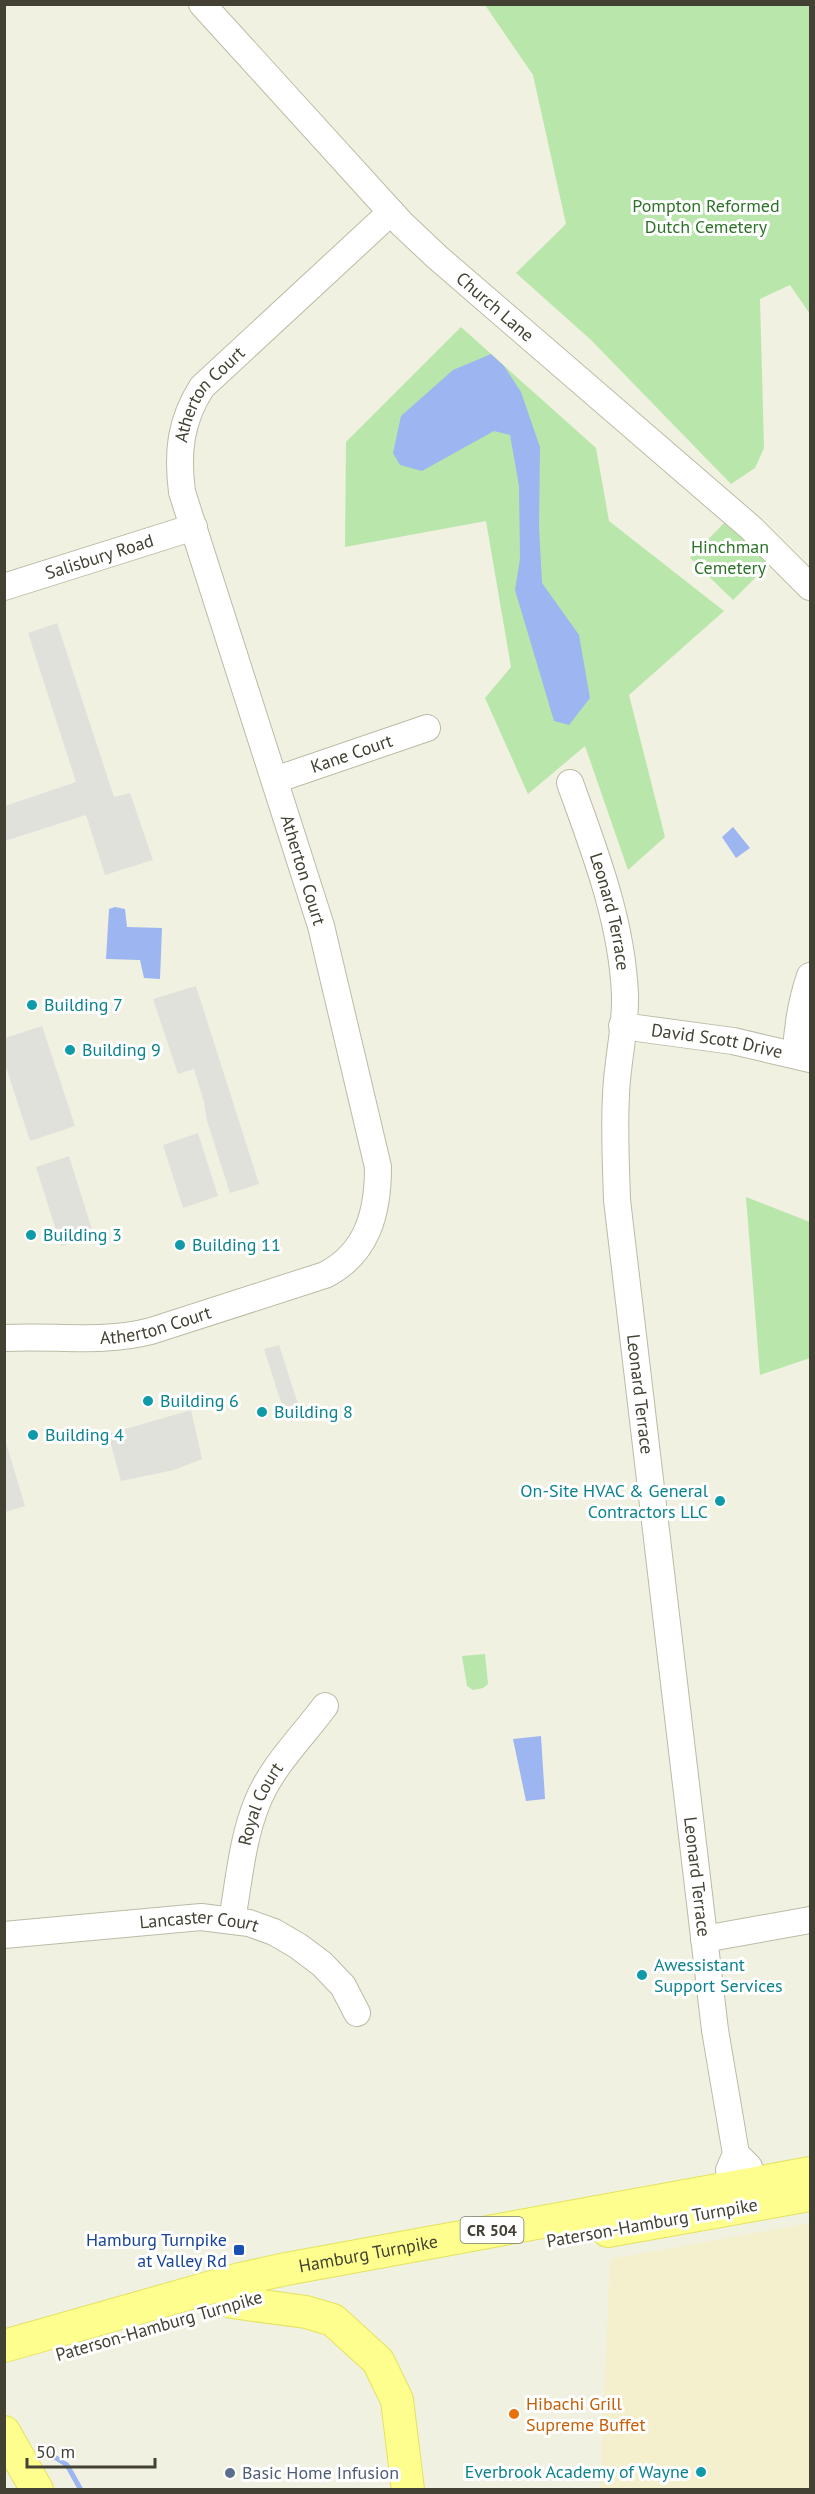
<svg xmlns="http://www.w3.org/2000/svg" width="815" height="2494" font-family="'PT Sans',sans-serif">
<rect width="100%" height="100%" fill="#f1f1e2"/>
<!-- commercial -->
<polygon fill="#f4efcc" points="810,2223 810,2489 600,2489 610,2259"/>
<!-- green -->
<g fill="#b9e6aa">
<polygon points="485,5 810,5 810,314 790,285 760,299 764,448 755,468 731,484 590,339 516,273 566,224 533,75"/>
<polygon points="461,327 596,448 609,521 724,611 629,695 665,837 628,870 585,746 528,794 485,698 511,667 486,521 345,547 346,442"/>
<polygon points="729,518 773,560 733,600 690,558"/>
<polygon points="746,1197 810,1222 810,1358 760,1375"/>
<polygon points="485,1654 488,1684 483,1688 473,1690 467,1686 462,1656"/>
</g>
<!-- parking -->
<g fill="#e1e1db">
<polygon points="57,623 114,797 130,793 153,860 105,875 86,815 5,841 5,806 76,782 28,633"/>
<polygon points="196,986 259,1184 230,1193 207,1121 204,1102 194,1069 178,1074 153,999"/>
<polygon points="42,1026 75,1126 30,1141 5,1064 5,1038"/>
<polygon points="198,1133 218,1196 183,1208 163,1145"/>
<polygon points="69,1156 94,1236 61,1246 36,1167"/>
<polygon points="279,1345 300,1410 285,1415 264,1349"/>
<polygon points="191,1410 202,1459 174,1470 121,1481 108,1434"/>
<polygon points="4,1436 25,1506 5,1512 4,1512"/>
</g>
<!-- water -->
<g fill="#9db5f0">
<polygon points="491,354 504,366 521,392 540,447 539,527 542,583 579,635 590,698 569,725 554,721 515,590 520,559 519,486 510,435 494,431 422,471 400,465 393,453 401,416 453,370"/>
<polygon points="733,827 750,848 736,858 722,837"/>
<polygon points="115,907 125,909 127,927 162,928 160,979 144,978 140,960 106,959 109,909"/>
<polygon points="541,1736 545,1799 526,1801 513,1739"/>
</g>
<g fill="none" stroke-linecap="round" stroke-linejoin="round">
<!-- stream -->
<polyline stroke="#9db5f0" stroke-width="5" points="44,2450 67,2465 81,2490"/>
<!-- minor casing -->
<g stroke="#bcbba5" stroke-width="28">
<g id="minor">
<path id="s1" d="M202 4 402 224 437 257 751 528 810 587"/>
<path id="s2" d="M4 587 194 527"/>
<path id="s3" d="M275 780 427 728"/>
<path id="s4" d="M570 783C595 852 622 921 625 995 626 1028 617 1062 616 1095 614 1130 616 1165 617 1200L715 2030 736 2154 729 2170 740 2185 749 2167 736 2154"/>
<path id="s5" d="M622 1026 733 1041 810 1059"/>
<path d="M796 1055C797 1027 801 1002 810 976"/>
<path id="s6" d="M4 1338C55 1335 101 1344 151 1331L325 1275C368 1253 378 1212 378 1167L321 926 182 492C177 453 180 421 202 387L391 212"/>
<path id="s7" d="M232 1920C239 1881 242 1840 257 1803 271 1767 302 1737 325 1706"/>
<path id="s8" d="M4 1935 201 1917 249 1923 274 1932 298 1946 322 1964 343 1986 357 2013"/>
<polyline points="704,1939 810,1920"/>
</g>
</g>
<!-- major casing -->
<g stroke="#e3e35e" stroke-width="34">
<g id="major">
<polyline points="608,2231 810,2195"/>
<polyline points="232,2302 306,2312 333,2320 378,2361 397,2400 408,2490"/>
<path id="s9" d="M4 2346 240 2279 286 2269 810 2173"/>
<polyline points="4,2432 37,2490"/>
</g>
</g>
<!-- minor -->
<use href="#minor" stroke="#fff" stroke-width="26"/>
<!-- major -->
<use href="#major" stroke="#fdfe8e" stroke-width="32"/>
</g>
<!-- markers -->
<g fill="#0f9aa8" stroke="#fff" stroke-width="2">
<circle cx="32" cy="1005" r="6"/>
<circle cx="70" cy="1050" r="6"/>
<circle cx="31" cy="1235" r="6"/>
<circle cx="180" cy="1245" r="6"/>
<circle cx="148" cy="1401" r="6"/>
<circle cx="262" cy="1412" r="6"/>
<circle cx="33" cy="1435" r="6"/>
<circle cx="720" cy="1501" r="6"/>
<circle cx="642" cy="1975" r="6"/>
<circle cx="701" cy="2472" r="6"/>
</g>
<rect fill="#1a4fb4" stroke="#fff" stroke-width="2" x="233" y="2244" width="12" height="12" rx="3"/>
<circle fill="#e8710a" stroke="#fff" stroke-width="2" cx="514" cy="2414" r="6"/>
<circle fill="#5c6f8a" stroke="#fff" stroke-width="2" cx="230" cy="2473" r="6"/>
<g text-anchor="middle" stroke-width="6" stroke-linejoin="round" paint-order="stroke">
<!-- shield labels -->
<rect fill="#fff" stroke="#7b7a70" stroke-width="1.5" x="460.5" y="2217" width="63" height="26" rx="4.5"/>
<g font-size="16" font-weight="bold" fill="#434133">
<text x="492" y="2236">CR 504</text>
</g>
<!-- park labels -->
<g font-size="18" fill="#2d7327" stroke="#fff">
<text x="706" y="212">Pompton Reformed<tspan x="706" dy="21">Dutch Cemetery</tspan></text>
<text x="730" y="553">Hinchman<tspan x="730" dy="21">Cemetery</tspan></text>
</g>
<!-- street labels -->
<g font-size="18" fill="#434133" stroke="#fff">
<text dy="6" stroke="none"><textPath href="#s1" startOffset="422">Church Lane</textPath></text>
<text dy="6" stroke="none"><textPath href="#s6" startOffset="1268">Atherton Court</textPath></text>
<text dy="6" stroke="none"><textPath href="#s2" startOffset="100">Salisbury Road</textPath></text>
<text dy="6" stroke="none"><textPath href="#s3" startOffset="81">Kane Court</textPath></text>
<text transform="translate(303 870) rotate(73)" y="6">Atherton Court</text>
<text dy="6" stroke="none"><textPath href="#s4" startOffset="135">Leonard Terrace</textPath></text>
<text dy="6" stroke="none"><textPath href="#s5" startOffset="96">David Scott Drive</textPath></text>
<text dy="6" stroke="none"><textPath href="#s6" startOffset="153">Atherton Court</textPath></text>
<text dy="6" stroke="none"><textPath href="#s4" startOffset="621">Leonard Terrace</textPath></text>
<text dy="6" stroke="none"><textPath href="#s7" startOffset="120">Royal Court</textPath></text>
<text dy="6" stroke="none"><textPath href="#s4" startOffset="1107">Leonard Terrace</textPath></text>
<text dy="6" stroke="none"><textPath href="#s8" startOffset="196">Lancaster Court</textPath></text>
<text transform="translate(652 2223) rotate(-10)" y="6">Paterson-Hamburg Turnpike</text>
<text dy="6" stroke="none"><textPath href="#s9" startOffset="376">Hamburg Turnpike</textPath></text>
<text transform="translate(159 2326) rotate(-16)" y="6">Paterson-Hamburg Turnpike</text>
</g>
<!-- culture labels -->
<g font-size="18" fill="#0d838f" stroke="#fff" text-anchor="start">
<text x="44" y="1011">Building 7</text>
<text x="82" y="1056">Building 9</text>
<text x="43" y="1241">Building 3</text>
<text x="192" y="1251">Building 11</text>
<text x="160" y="1407">Building 6</text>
<text x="274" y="1418">Building 8</text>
<text x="45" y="1441">Building 4</text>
<text x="708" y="1497" text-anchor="end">On-Site HVAC &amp; General<tspan x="708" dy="21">Contractors LLC</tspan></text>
<text x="654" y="1971">Awessistant<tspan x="654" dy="21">Support Services</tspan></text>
<text x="689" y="2478" text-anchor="end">Everbrook Academy of Wayne</text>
</g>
<!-- transit labels -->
<g font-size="18" fill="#164399" stroke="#fff" text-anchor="end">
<text x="227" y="2246">Hamburg Turnpike<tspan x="227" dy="21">at Valley Rd</tspan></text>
</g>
<!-- food labels -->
<g font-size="18" fill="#c56008" stroke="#fff" text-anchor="start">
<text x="526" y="2410">Hibachi Grill<tspan x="526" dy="21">Supreme Buffet</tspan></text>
</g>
<!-- service labels -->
<g font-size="18" fill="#4e5e75" stroke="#fff" text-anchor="start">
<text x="242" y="2479">Basic Home Infusion</text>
</g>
</g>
<!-- border -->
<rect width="815" height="2494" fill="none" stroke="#434133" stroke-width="12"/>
<!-- scale -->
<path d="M27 2458v9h128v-9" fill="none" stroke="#434133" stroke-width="3"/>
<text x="36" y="2458" font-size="18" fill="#434133" stroke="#ffffff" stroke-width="4.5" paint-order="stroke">50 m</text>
</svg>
